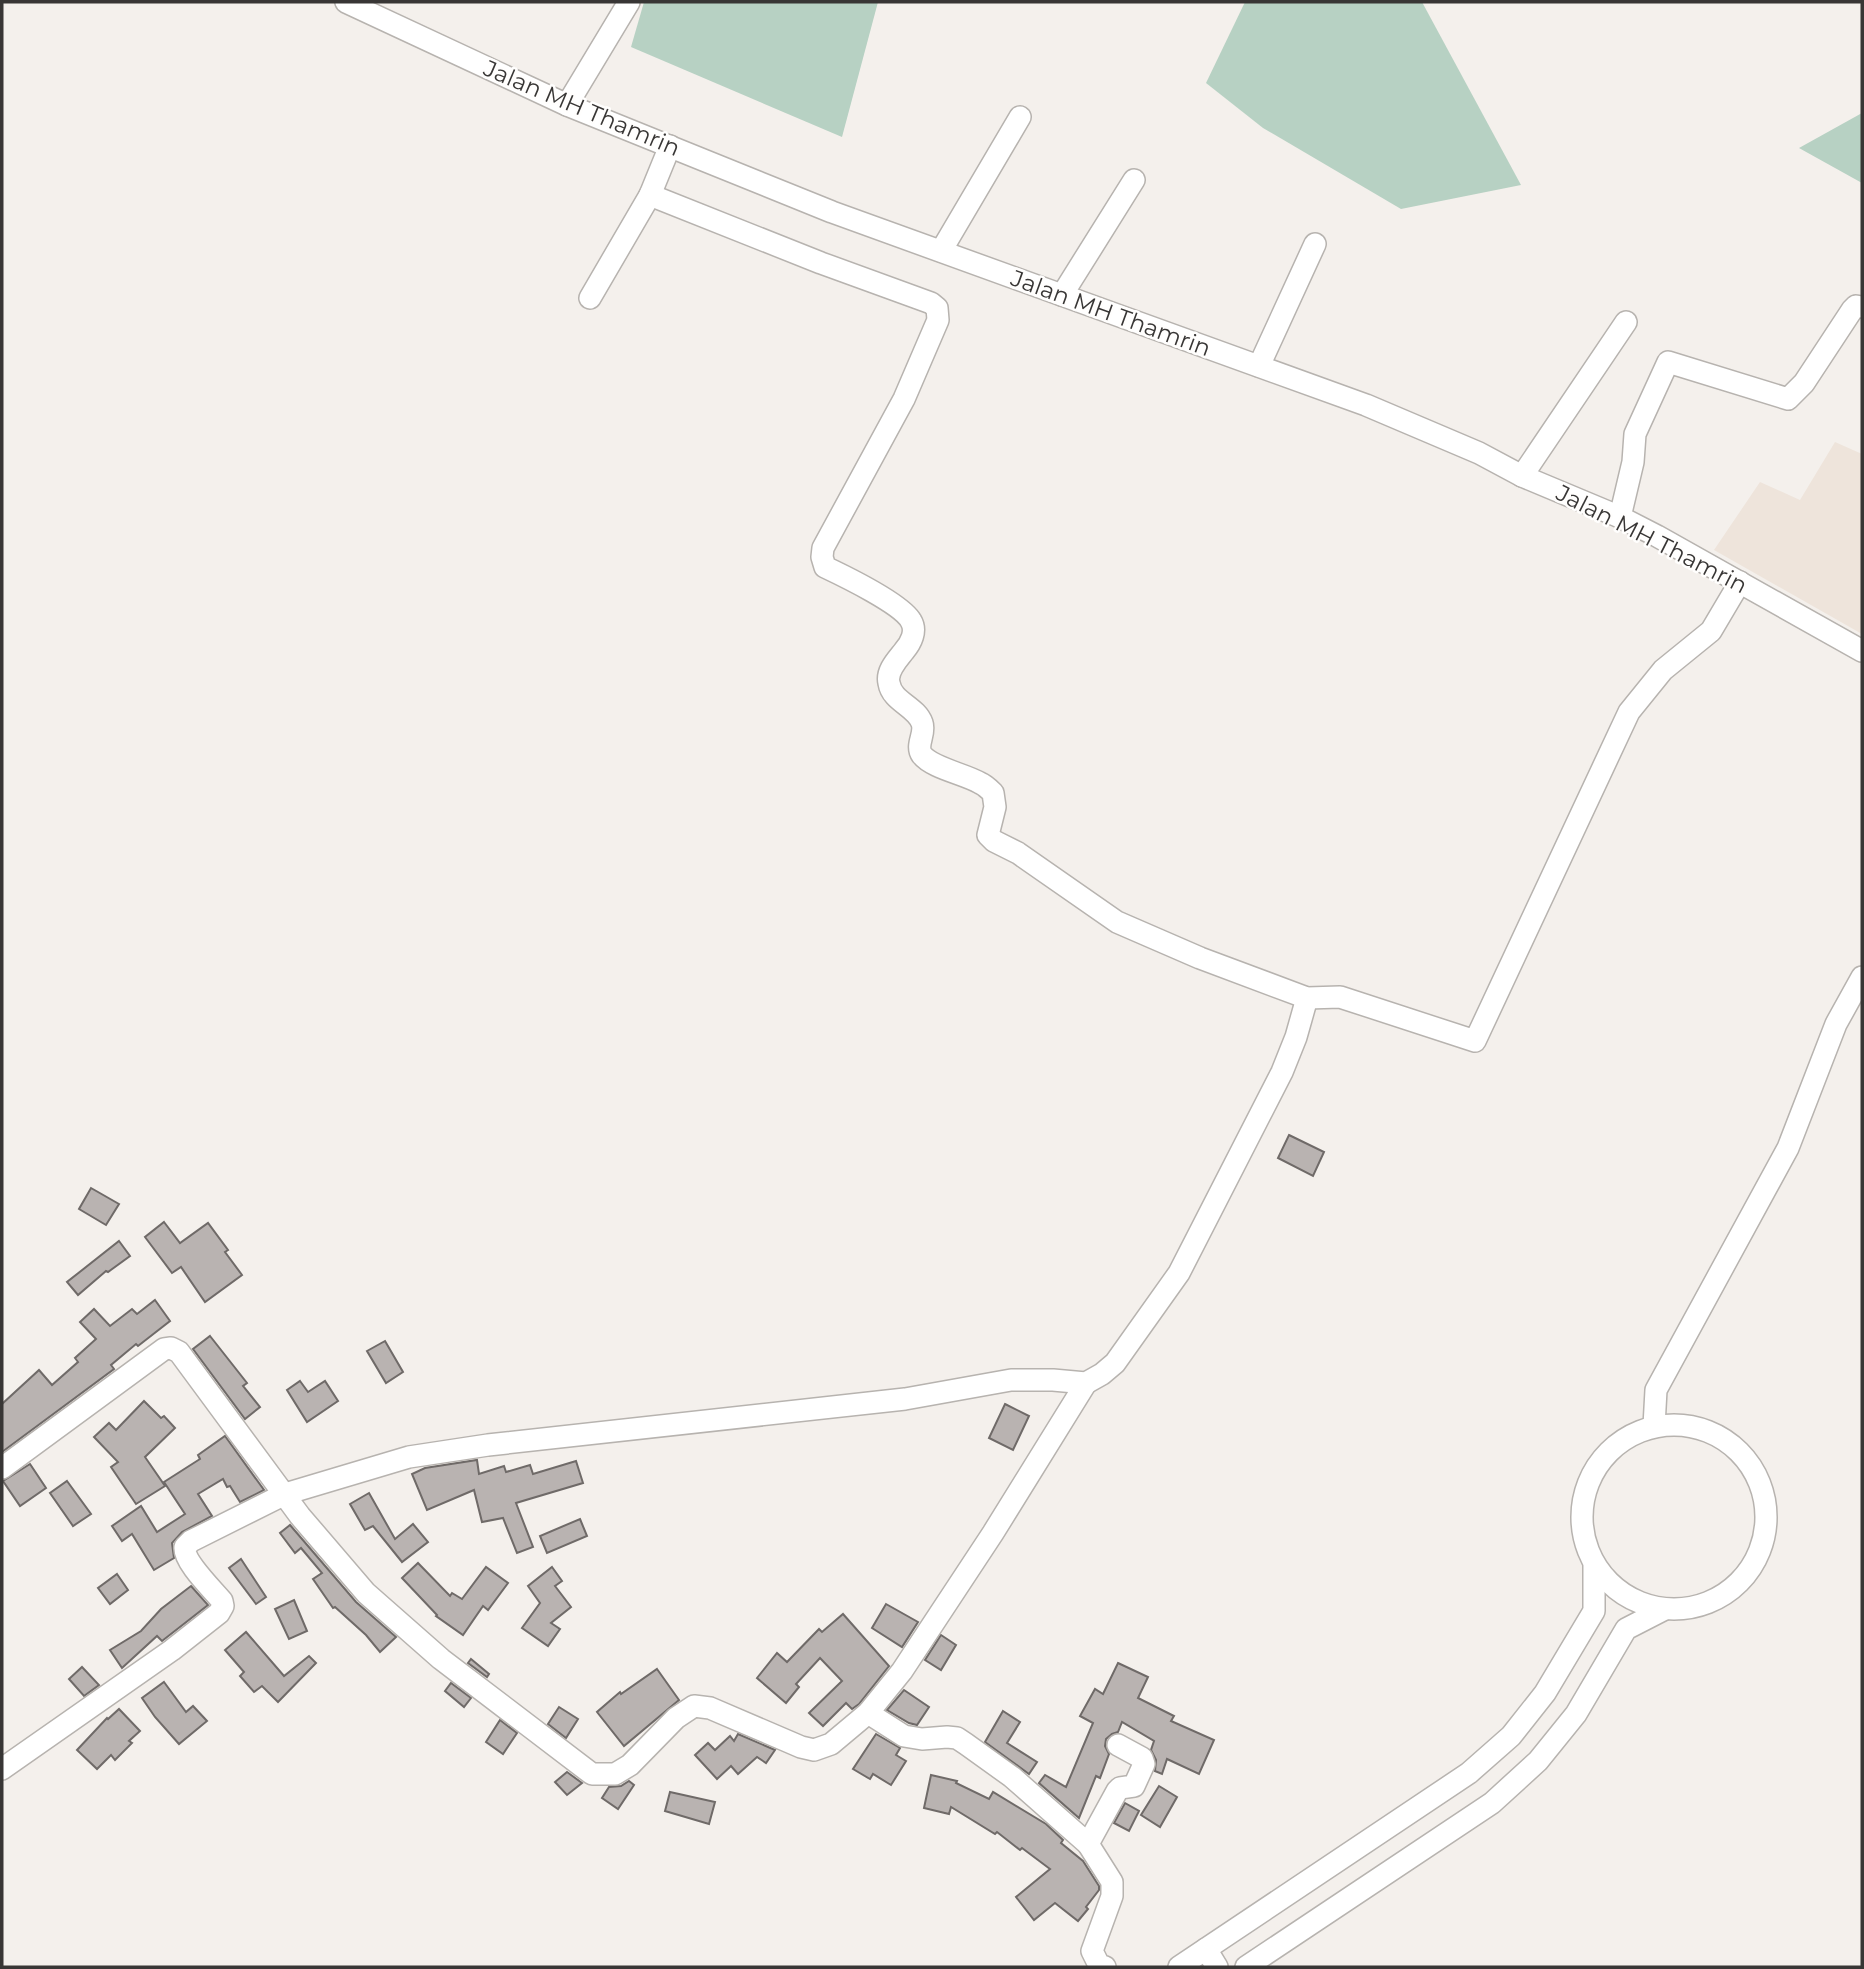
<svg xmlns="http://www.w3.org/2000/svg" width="1864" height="1969" font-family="Montserrat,sans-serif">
<rect width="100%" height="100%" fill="#f4f0ec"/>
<!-- built -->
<polygon fill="#eee4db" points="1835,442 1862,454 1862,634 1714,550 1760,482 1800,500"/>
<!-- green -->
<g fill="#b7d1c3">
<polygon points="644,2 878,2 842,137 631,47"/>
<polygon points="1245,2 1422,2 1521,185 1401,209 1263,128 1206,83"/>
<polygon points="1862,113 1862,183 1799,148"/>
</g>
<!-- building -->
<g fill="#b9b3b1" stroke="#6f6a68" stroke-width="2">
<polygon points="1289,1135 1324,1152 1313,1176 1278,1158"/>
<polygon points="91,1188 119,1204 106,1225 79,1209"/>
<polygon points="164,1222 180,1243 208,1223 228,1250 225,1252 242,1275 205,1302 181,1267 172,1273 145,1237"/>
<polygon points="119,1241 130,1256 108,1272 106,1271 78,1295 67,1282"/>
<polygon points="155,1300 170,1321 138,1346 136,1344 111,1365 114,1369 2,1452 2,1404 39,1370 52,1385 78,1362 75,1358 96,1339 80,1322 94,1309 110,1326 132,1309 137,1314"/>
<polygon points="210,1336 247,1383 243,1386 260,1407 245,1419 193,1349"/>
<polygon points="385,1341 403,1372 386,1383 367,1351"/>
<polygon points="300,1381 308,1392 325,1381 338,1401 307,1422 287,1390"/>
<polygon points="144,1401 161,1418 164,1416 175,1428 145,1457 165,1486 136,1504 111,1467 118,1462 94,1437 109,1423 116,1430"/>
<polygon points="1005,1404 1029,1416 1013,1450 989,1438"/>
<polygon points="225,1436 264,1490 240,1502 230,1486 227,1487 223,1479 198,1494 212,1516 182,1532 172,1543 174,1558 154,1570 132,1534 122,1541 112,1526 141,1506 157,1532 185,1514 164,1482 200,1459 198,1455"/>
<polygon points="477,1460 479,1474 504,1466 506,1472 530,1465 533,1474 576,1461 583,1483 516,1503 533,1547 517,1553 503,1518 482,1522 474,1490 427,1510 412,1474 425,1468"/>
<polygon points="30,1464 46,1488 20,1506 3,1481"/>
<polygon points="67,1481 91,1514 73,1526 50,1493"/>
<polygon points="369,1493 395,1539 413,1524 428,1542 402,1562 373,1526 365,1530 350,1504"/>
<polygon points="580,1519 587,1536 547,1553 540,1536"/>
<polygon points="290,1525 356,1602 396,1637 380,1652 366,1635 335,1607 333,1608 313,1579 322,1573 301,1548 295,1553 280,1533"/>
<polygon points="241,1559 266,1597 256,1604 229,1568"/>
<polygon points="418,1563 450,1596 452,1593 462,1599 486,1567 508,1583 488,1610 483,1606 463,1635 436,1616 437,1615 402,1578"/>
<polygon points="552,1567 562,1581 555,1586 571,1607 551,1623 560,1629 548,1646 522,1628 540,1603 528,1586"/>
<polygon points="117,1574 128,1590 110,1604 98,1588"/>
<polygon points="191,1586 208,1605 162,1641 157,1636 122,1668 110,1650 141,1631 161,1609"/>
<polygon points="294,1600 307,1631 289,1639 275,1609"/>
<polygon points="886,1604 918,1622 902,1647 872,1628"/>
<polygon points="843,1614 889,1666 859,1704 852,1709 846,1703 823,1726 809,1713 842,1681 820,1658 796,1684 799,1687 786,1703 757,1678 777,1653 787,1662 819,1629 822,1632"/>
<polygon points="246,1632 284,1676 309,1656 316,1663 278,1702 262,1686 254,1692 240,1676 244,1672 225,1650"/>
<polygon points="941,1635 956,1645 941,1670 925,1660"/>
<polygon points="471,1659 489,1674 487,1677 468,1663"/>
<polygon points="1118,1663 1148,1677 1138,1698 1174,1716 1171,1721 1214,1740 1199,1774 1167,1759 1162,1774 1155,1771 1156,1760 1151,1750 1154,1741 1122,1722 1118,1732 1112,1734 1106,1739 1105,1746 1109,1754 1100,1778 1096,1776 1079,1818 1039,1783 1045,1775 1066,1787 1093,1723 1080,1716 1095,1689 1103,1694"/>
<polygon points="82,1667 99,1685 84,1696 69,1679"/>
<polygon points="657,1669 679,1700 624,1746 597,1712 620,1692 621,1694"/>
<polygon points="164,1682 186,1712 193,1706 207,1721 179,1744 155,1717 142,1698"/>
<polygon points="451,1683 471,1698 464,1707 445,1691"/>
<polygon points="904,1690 929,1707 917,1725 909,1723 887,1710"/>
<polygon points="559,1707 578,1719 566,1738 548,1724"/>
<polygon points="119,1709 140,1731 129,1741 132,1743 115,1760 111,1755 97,1769 77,1750 107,1718 108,1719"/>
<polygon points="1003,1711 1020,1722 1007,1743 1037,1762 1029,1774 985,1742"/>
<polygon points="500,1720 517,1733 503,1754 486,1742"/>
<polygon points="738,1734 775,1750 766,1763 757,1757 738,1774 731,1766 717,1779 695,1755 708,1743 715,1750 730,1736 734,1741"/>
<polygon points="876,1734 900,1748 896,1755 906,1761 891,1785 873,1774 870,1779 853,1769"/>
<polygon points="567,1772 582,1783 567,1795 555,1782"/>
<polygon points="931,1775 957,1781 956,1783 989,1799 993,1792 1046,1824 1063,1840 1061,1843 1083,1861 1099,1886 1099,1890 1086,1907 1088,1909 1078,1921 1055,1903 1034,1920 1016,1897 1050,1869 1022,1848 1020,1850 997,1832 995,1834 951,1807 949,1814 924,1808"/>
<polygon points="629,1781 634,1785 618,1809 602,1798 609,1787 621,1786"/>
<polygon points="1159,1786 1177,1797 1160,1827 1141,1815"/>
<polygon points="670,1792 715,1802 709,1824 665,1811"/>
<polygon points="1125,1803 1139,1811 1129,1831 1114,1823"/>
</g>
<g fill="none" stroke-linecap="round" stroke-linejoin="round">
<!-- minor casing -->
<g stroke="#b7b3af" stroke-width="24">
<g id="minor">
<polyline points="346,2 567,105 832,212 1366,405 1479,453 1522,476 1620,517 1657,536 1862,651"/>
<polyline points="567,105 629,2"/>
<path d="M650 195 821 263 931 303 937 308 938 320 904 399 823 548 822 557 825 567C844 576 902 604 911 621 917 631 911 643 904 651 897 660 886 671 889 683 892 702 916 706 922 723 926 734 915 745 922 755 932 768 965 774 980 783 985 785 989 789 993 793L995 807 988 835 994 841 1018 853 1117 922 1200 958 1307 998 1340 997 1475 1041 1629 712 1663 670 1711 631 1740 582"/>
<polyline points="941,251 1020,117"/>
<polyline points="1062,295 1134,180"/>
<polyline points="590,298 650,195 670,146"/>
<polyline points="1259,366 1315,244"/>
<polyline points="1522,476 1626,322"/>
<polyline points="1620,517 1633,462 1635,434 1668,362 1788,399 1804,383 1852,310 1856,306 1862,307"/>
<circle cx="1674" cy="1517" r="92"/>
<polyline points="1654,1426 1656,1390 1788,1148 1836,1024 1862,977"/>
<polyline points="2,1468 164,1349 171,1348 179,1352 300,1516 366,1593 441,1659 592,1774 615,1774 630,1765 676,1718 694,1706 710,1708 801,1747 814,1750 831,1744 868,1713 902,1671 993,1533 1086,1383"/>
<polyline points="868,1713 904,1736 922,1739 947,1737 957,1738 966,1744 1012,1777 1088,1844 1112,1882 1112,1896 1092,1951 1099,1965 1105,1967"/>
<path d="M2 1769 172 1650 219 1613 223 1606 222 1601C212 1589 183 1561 185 1547L191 1541 285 1494 409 1457 488 1445 905 1399 1011 1380H1053L1086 1383 1102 1374 1115 1363 1179 1273 1282 1072 1296 1037 1307 998"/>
<polyline points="1088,1844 1117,1791 1120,1788 1134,1786 1144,1764 1142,1758 1118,1745"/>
<polyline points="1206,1949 1217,1967"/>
<polyline points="1179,1967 1469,1773 1511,1736 1545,1693 1594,1611 1594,1566"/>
<polyline points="1246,1967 1492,1803 1538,1761 1576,1714 1626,1629 1663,1610"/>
</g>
</g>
<!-- minor -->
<use href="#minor" stroke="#fff" stroke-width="21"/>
</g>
<g text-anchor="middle" stroke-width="5" stroke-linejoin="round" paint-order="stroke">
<!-- street labels -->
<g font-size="23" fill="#383635" stroke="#fffefd">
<text transform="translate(582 108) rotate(23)" y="8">Jalan MH Thamrin</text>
<text transform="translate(1111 313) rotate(20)" y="8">Jalan MH Thamrin</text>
<text transform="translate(1652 539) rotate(27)" y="8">Jalan MH Thamrin</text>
</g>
</g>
<!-- border -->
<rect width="1864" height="1969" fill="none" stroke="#383635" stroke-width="7"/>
</svg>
